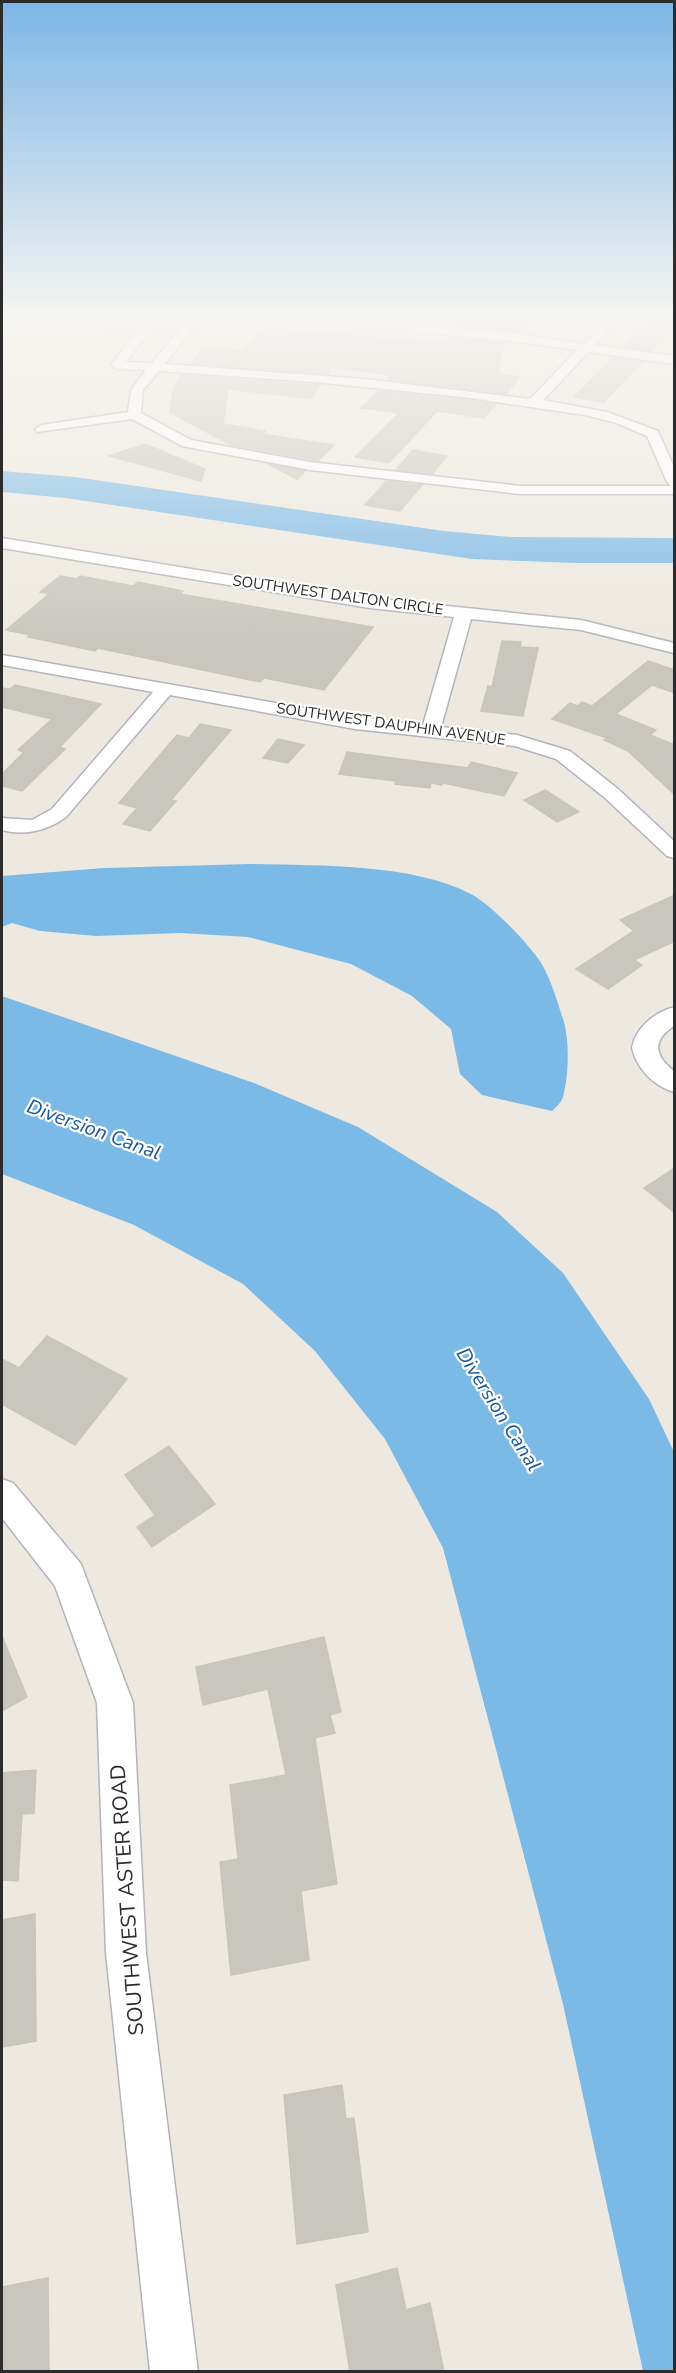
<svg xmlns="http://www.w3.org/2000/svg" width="676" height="2373" font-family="'Nunito Sans',sans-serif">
<rect width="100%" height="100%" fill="#ede9e0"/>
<!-- water -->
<g fill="#7bb9e6">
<polygon points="2,471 75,477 444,531 510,537 674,538 674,563 576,563 472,559 66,498 2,492"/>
<path d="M250 864C316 866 411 863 471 894 491 905 523 938 537 957 549 973 556 997 562 1016 570 1037 569 1075 563 1097 562 1102 556 1107 552 1111L482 1095 460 1074 451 1029 412 996 351 964 248 937 181 933 96 936 40 931 12 923 2 927V876L104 868Z"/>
<polygon points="2,996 254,1083 358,1127 497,1212 563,1273 649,1399 674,1452 674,2371 643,2371 563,2004 443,1548 385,1439 315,1351 243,1284 134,1225 2,1174"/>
</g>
<!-- building -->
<g fill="#c8c6bf" stroke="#c8c5b9" stroke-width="1.5">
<polygon points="470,316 533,316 518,332 460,326"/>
<polygon points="653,316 675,316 675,327 652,351 624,347"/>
<polygon points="263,328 444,343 449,337 507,343 501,350 499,374 520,377 506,394 388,380 392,375 331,367 327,374 191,364 203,348 244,351"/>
<polygon points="613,358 642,362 604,402 574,397"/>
<polygon points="182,375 320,385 312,399 228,389 223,424 265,431 261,434 334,445 318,461 232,445 170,413 173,388"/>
<polygon points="378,391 463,399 496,404 484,418 437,411 389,463 355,457 399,413 361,408"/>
<polygon points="145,444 205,469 201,481 109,456"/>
<polygon points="413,450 447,456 432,474 396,470"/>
<polygon points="268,464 305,471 297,479"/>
<polygon points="386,481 422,485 400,511 365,505"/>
<polygon points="60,576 77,579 80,576 133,586 138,582 183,591 180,594 373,627 324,690 264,678 260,682 98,648 95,651 28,637 31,635 6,630 49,594 40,592"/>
<polygon points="502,641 521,642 520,647 538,648 523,716 481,711 488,686 492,687"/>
<polygon points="648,661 675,670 675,693 652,685 616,714 656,730 650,735 675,745 675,795 628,751 604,740 607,738 552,719 570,703 578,706 582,702 592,706"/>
<polygon points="15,685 101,704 60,747 65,749 22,791 2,786 2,774 24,752 18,750 52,719 2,707 2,688 10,689"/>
<polygon points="200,724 231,730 171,800 176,801 150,831 123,824 137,808 119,803 177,735 189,738"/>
<polygon points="278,739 304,745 288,763 263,758"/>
<polygon points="347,752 468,768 471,762 517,773 504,796 443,783 442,785 431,783 430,788 395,784 396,781 339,774"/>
<polygon points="545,790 579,812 557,822 524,800"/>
<polygon points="675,895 675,941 634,960 642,965 608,989 576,969 634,931 620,920"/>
<polygon points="675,1168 675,1213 644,1188"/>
<polygon points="47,1336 127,1379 75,1445 2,1404 2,1359 19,1368"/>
<polygon points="169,1446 215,1504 152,1547 137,1527 155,1515 125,1475"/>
<polygon points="2,1636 27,1697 2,1711"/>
<polygon points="324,1637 341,1712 330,1715 335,1733 315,1738 337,1884 301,1891 309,1960 231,1975 220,1862 238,1859 230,1785 286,1775 268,1689 203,1705 196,1667"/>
<polygon points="36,1770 34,1813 22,1814 18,1881 2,1880 2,1773"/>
<polygon points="35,1914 36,2041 2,2047 2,1920"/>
<polygon points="342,2085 346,2119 354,2118 368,2232 297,2244 284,2095"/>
<polygon points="397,2268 406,2310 430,2303 444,2372 350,2372 336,2285"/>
<polygon points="48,2278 49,2372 2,2372 2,2287"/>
</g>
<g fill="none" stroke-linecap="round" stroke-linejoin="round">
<!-- minor casing -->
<g stroke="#b3b3be" stroke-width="3">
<g id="minor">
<path d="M56 316 165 326V330L149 331 126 362 152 363 191 316H202L165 364 364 379 530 399 577 350 511 341 286 319 280 316H319L511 333 584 344 611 316H622L595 345 674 356V364L589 352 543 400 607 412 658 431 674 467V494H520L310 470 182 446 132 419 37 432 35 429 42 425 128 412 131 390 146 370 117 369 111 365 138 330 58 323 52 320ZM159 371 315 382 463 397 585 415 616 423 647 436 667 482 671 486H520L310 462 191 440 141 413 143 390Z"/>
<path d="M2 538 370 598 581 620 674 643V653L581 630 471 619 441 727 517 735 570 751 618 789 674 841V858L667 856 604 797 556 759 515 746 355 729 170 695 66 817C47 831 24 836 2 830V818L32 820 52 809 153 692 2 665V655L355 717 423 725 454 617 370 608 2 548Z"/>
<path d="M674 1007V1026C652 1040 654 1056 674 1071V1092C654 1086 637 1069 632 1048 636 1027 654 1013 674 1007Z"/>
<polygon points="2,1479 13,1483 81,1564 133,1703 146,1953 198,2372 150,2372 106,1953 97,1703 55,1586 2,1518"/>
</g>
</g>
<!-- minor -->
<use href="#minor" fill="#fff" fill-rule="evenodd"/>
</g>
<!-- sky -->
<linearGradient id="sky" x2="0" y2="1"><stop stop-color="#7cb6e7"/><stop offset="0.49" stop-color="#f7f5f1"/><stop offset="1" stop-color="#f7f5f1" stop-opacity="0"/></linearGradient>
<rect width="676" height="648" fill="url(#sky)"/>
<g text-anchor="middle" stroke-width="4.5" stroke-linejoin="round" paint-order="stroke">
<!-- far-street labels -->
<g font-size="15" fill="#2c2c2c" stroke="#fff">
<text transform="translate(338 595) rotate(8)" y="5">SOUTHWEST DALTON CIRCLE</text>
<text transform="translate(391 724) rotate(8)" y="5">SOUTHWEST DAUPHIN AVENUE</text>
</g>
<!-- water labels -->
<g font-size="20" font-style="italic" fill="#185695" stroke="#fff">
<text transform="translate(94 1129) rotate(20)" y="7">Diversion Canal</text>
<text transform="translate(499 1409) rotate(58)" y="7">Diversion Canal</text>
</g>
<!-- near-street labels -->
<g font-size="21" fill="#2c2c2c" stroke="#fff">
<text transform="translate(127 1900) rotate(-94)" y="7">SOUTHWEST ASTER ROAD</text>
</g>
</g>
<!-- border -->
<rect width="676" height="2373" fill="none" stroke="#2c2c2c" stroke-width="6"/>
</svg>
